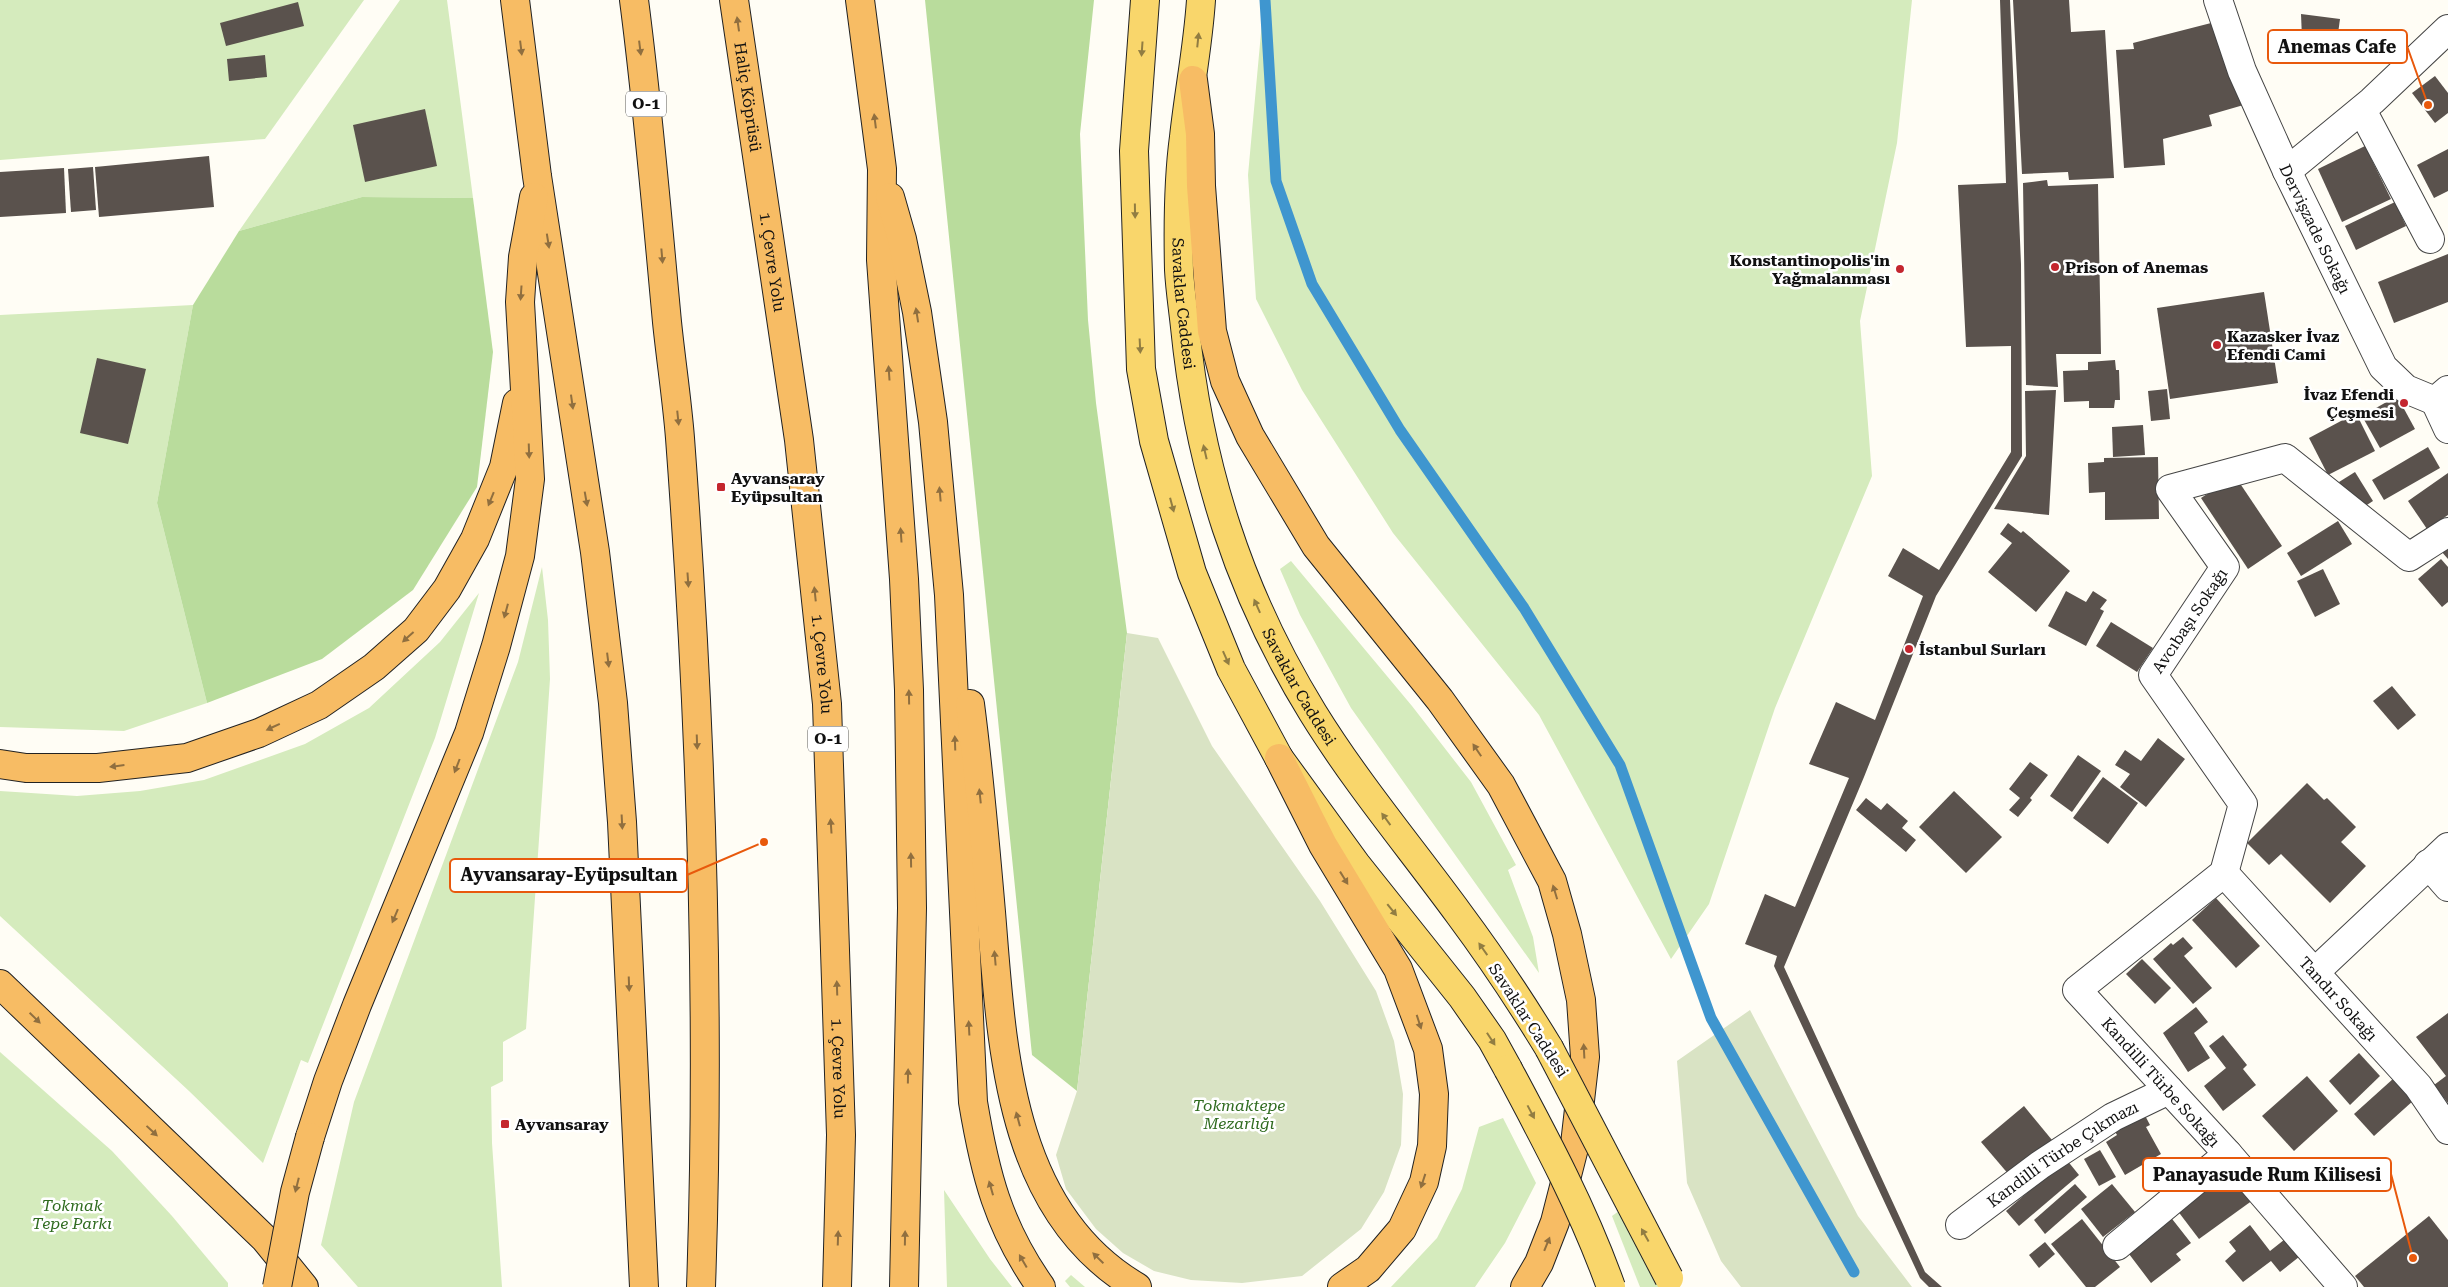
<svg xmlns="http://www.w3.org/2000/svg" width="2448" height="1287" font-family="'Roboto Serif',serif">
<rect width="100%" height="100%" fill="#fffdf5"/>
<!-- green -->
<g fill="#d5ebbd">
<polygon points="0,0 364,0 265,139 0,160"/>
<polygon points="400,0 447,0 473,198 362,197 239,231"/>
<polygon points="1264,0 1912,0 1897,143 1860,321 1872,476 1775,708 1709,904 1671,959 1539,715 1393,533 1302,390 1256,299 1248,175"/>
<polygon points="193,305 157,503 207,703 124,731 0,727 0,315"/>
<polygon points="1291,561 1412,706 1471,782 1516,865 1508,870 1533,937 1539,973 1351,708 1300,615 1280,569"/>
<polygon points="542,567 548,620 550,679 526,1029 503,1042 503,1081 491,1087 492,1143 502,1287 358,1287 321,1245 354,1102 518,662"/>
<polygon points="479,593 435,738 308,1063 301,1060 263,1163 189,1091 0,916 0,791 77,796 140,791 204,780 305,744 369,708 440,642"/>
<polygon points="0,1052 112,1151 172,1216 228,1283 228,1287 0,1287"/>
<polygon points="1503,1118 1536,1183 1505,1243 1475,1287 1391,1287 1437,1238 1462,1189 1479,1127"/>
<polygon points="944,1190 990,1259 1012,1287 947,1287"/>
<polygon points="1619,1211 1659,1287 1640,1287 1612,1216"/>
<polygon points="1071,1275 1085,1287 1070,1287 1065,1281"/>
</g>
<!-- forest -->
<g fill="#b9dc9c">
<polygon points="925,0 1094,0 1080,134 1088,320 1096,403 1127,633 1077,1091 1032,1055"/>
<polygon points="362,197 473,198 493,352 477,487 413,590 322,659 207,703 157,503 193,305 239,231"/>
</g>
<!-- cemetery -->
<g fill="#d9e3c4">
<polygon points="1127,633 1158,638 1212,746 1320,901 1376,991 1394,1041 1403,1094 1401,1145 1384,1192 1361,1229 1302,1276 1242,1283 1191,1280 1154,1271 1123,1253 1096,1229 1066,1189 1056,1155 1077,1091"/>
<polygon points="1750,1010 1858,1216 1912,1287 1741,1287 1721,1261 1687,1183 1677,1061"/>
</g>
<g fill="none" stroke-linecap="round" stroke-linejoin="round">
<!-- stream -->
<polyline stroke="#3f96cf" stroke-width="11" points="1265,0 1276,181 1312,284 1400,430 1524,608 1620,765 1711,1018 1854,1272"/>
</g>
<!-- building -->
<g fill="#5a524d">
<polygon points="2000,0 2010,0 2021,264 2022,456 1936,596 1864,777 1784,967 1925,1272 1942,1287 1929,1287 1920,1278 1774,966 1777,956 1745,944 1765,894 1795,907 1849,778 1809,764 1836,702 1875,720 1923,596 1888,576 1903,548 1939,570 2011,452 2011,346 1966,347 1958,185 2006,183"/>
<polygon points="2013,0 2069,0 2071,32 2105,30 2114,178 2069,180 2068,172 2022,174"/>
<polygon points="298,2 304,26 226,46 220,23"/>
<polygon points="2301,14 2340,19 2337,41 2302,38"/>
<polygon points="2215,22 2247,104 2209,115 2212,126 2163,139 2165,165 2124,168 2116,50 2134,49 2133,43"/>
<polygon points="265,55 267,77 229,81 227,59"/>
<polygon points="2435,76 2448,93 2448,113 2435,123 2412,93"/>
<polygon points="425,109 437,166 365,182 353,125"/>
<polygon points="2365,146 2391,199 2342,222 2318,169"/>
<polygon points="2448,149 2448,191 2434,198 2417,165"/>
<polygon points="209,156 214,207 99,217 95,167"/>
<polygon points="93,167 96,210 71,212 68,169"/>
<polygon points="64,168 66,213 0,217 0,172"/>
<polygon points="2047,180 2048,186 2098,184 2101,354 2056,354 2058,387 2026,385 2023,183"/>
<polygon points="2395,202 2406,226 2356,250 2345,226"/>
<polygon points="2448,254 2448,302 2394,323 2378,282"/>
<polygon points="2264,292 2278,383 2170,399 2157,308"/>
<polygon points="97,358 146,369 128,444 80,433"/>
<polygon points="2115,360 2116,370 2119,370 2120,400 2115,400 2114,408 2089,408 2089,401 2064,402 2063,371 2088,370 2088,362"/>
<polygon points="2167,389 2170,419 2151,421 2148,391"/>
<polygon points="2056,390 2049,515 1994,509 2026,456 2025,391"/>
<polygon points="2397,396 2415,429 2380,448 2362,416"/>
<polygon points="2356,413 2375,451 2328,475 2309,438"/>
<polygon points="2143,425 2145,455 2113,457 2112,427"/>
<polygon points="2428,447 2440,468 2384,500 2372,480"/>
<polygon points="2158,457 2159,519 2105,520 2105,492 2089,493 2088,463 2104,462 2104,458"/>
<polygon points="2355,472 2373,501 2356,512 2339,482"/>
<polygon points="2448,473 2448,515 2427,529 2408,501"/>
<polygon points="2235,476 2282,546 2248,569 2201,498"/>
<polygon points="2338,521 2352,544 2301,576 2287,553"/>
<polygon points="2008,523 2021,533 2023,531 2070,571 2036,612 1988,572 2012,543 2000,534"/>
<polygon points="2448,546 2448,559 2441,551"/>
<polygon points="2441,559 2448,567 2448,602 2442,607 2418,579"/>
<polygon points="2323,569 2340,604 2315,617 2297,581"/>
<polygon points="2066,591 2086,602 2093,591 2107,600 2100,609 2104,611 2086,646 2048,626"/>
<polygon points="2111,622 2153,648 2137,672 2096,646"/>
<polygon points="2392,686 2416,715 2398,730 2373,701"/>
<polygon points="2158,738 2185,759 2146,807 2120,787 2130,774 2115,765 2125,750 2141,761"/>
<polygon points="2078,755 2101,771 2072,812 2050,796"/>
<polygon points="2030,762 2048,775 2030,798 2032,800 2018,817 2009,810 2020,798 2009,789"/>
<polygon points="2103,777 2138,803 2108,844 2073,818"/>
<polygon points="2307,783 2324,800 2327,798 2356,827 2341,842 2366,866 2330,903 2281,854 2269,865 2247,843"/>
<polygon points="1954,791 2002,837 1966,873 1919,827"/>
<polygon points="1866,798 1881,810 1887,803 1908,821 1902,828 1916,840 1906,852 1856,810"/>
<polygon points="2216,898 2260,946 2236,968 2192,920"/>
<polygon points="2183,937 2193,948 2184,956 2212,988 2193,1004 2153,959 2171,943 2173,945"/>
<polygon points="2142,959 2171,988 2155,1004 2126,974"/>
<polygon points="2196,1007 2208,1022 2194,1033 2210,1058 2188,1072 2163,1033"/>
<polygon points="2448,1013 2448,1103 2434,1085 2446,1076 2416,1037"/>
<polygon points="2223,1035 2247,1065 2243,1069 2256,1085 2223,1111 2204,1086 2226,1068 2209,1046"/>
<polygon points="2359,1053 2380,1076 2350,1105 2329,1081"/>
<polygon points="2307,1076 2338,1111 2294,1151 2262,1116"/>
<polygon points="2394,1078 2414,1100 2374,1136 2354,1114"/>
<polygon points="2139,1104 2150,1125 2146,1127 2161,1154 2125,1175 2106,1142 2117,1135 2109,1121"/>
<polygon points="2024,1106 2052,1140 2010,1176 1981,1142"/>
<polygon points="2100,1150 2116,1177 2099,1186 2084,1159"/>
<polygon points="2066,1159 2079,1175 2019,1226 2006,1211"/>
<polygon points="2231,1170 2253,1200 2199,1239 2177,1210"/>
<polygon points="2075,1184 2087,1197 2045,1234 2034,1220"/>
<polygon points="2112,1184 2135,1212 2103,1237 2081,1209"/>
<polygon points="2169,1215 2191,1243 2176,1254 2181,1260 2151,1283 2126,1250"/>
<polygon points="2429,1216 2448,1240 2448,1287 2364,1287 2355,1276"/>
<polygon points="2082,1219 2120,1267 2095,1287 2086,1287 2051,1244"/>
<polygon points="2250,1225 2270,1251 2289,1236 2304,1253 2280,1272 2271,1261 2243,1282 2225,1261 2236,1251 2229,1242"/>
<polygon points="2045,1242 2055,1254 2039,1268 2029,1255"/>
</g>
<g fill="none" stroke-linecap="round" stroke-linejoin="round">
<!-- minor casing -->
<g stroke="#444" stroke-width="30">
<g id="minor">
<polyline points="2362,110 2430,239"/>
<polyline points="2287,171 2372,101 2448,29"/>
<polyline points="2435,401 2448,429"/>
<polyline points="2428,864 2448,887"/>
<path id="s1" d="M2224 873 2418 1086 2448 1130"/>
<polyline points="2315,972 2448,847"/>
<path id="s2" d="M1960 1225 2040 1165 2113 1117 2169 1090"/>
<polyline points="2117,1246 2228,1154"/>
<path id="s3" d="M2343 1287 2228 1154 2077 990 2224 873 2243 804 2153 675 2225 567 2170 489 2285 458 2409 557 2448 532"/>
</g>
</g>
<!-- tertiary casing -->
<g stroke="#444" stroke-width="30">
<g id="tertiary">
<path id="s4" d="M2218 0 2242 71 2287 171 2383 367 2406 389 2435 401 2448 390"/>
</g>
</g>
<!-- primary casing -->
<g stroke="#222" stroke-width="30">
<g id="primary">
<polyline points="1145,0 1134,151 1141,369 1154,441 1192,573 1231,669 1279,758 1356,864 1462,997 1492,1040 1508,1069"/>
<path id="s5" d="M1201 0C1198 46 1189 91 1184 137 1178 181 1178 226 1179 270 1180 289 1183 308 1185 327 1199 467 1239 593 1313 713 1357 784 1410 847 1459 914 1491 957 1521 1002 1549 1048"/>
</g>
</g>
<!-- trunk casing -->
<g stroke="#222" stroke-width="30">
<g id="trunk">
<polyline points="515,0 537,176 595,552 613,703 622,822 644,1287"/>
<path d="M634 0C648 107 657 215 667 322 671 361 677 400 680 438 701 720 711 1004 701 1287"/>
<path id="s6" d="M734 0 799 440 827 704 841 1135 837 1287"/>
<polyline points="860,0 882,169 881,260 904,579 909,690 912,908 904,1287"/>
<polyline points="1193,80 1200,134 1201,186 1212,331 1225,381 1250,436 1316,546 1440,700 1501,785 1552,881 1567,934 1581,1000 1585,1057 1575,1144 1555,1222 1539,1263 1525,1287"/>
<path d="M890 197 902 239 917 312 933 422 949 595 973 1102C985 1174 998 1226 1041 1287"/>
<path d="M970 704C979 773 985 842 991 912 1002 1045 1007 1211 1137 1287"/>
<polyline points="1279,758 1323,845 1398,969 1428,1049 1434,1094 1432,1146 1424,1182 1402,1229 1368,1269 1342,1287"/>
<polyline points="0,764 26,768 98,768 187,758 259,733 319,705 374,667 416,630 447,589 475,539 504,467 517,403"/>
<polyline points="0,984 265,1239 304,1287"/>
<polyline points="310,1137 328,1081 357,1005 469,733 496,646 520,556 530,479 520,302 523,257 534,197"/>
</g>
</g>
<!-- minor -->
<use href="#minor" stroke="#fff" stroke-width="28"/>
<!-- tertiary -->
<use href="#tertiary" stroke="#fff" stroke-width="28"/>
<!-- primary -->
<use href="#primary" stroke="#f9d66b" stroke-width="28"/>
<!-- trunk -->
<use href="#trunk" stroke="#f7bc64" stroke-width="28"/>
<!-- primary-bridge casing -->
<g stroke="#222" stroke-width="30" stroke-linecap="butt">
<g id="primary-bridge">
<polyline points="1549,1048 1669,1278"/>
<path d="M1508 1069C1546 1140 1584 1211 1611 1287"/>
</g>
</g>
<!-- trunk-bridge casing -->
<g stroke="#222" stroke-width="30" stroke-linecap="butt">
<polyline id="trunk-bridge" points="277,1287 295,1192 310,1137"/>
</g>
<!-- primary-bridge -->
<use href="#primary-bridge" stroke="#f9d66b" stroke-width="28"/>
<!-- trunk-bridge -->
<use href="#trunk-bridge" stroke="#f7bc64" stroke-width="28"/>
</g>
<!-- one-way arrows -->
<defs><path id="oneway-solid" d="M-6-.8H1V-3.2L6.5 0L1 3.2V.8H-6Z" transform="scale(1.25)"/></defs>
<g fill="#906f3f">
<use href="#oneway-solid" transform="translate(738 24) rotate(-98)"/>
<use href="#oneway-solid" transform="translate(521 48) rotate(83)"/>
<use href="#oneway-solid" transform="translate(640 48) rotate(83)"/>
<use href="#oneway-solid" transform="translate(875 121) rotate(-97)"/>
<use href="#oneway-solid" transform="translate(548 241) rotate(81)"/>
<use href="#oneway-solid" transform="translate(662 256) rotate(85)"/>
<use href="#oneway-solid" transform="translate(521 293) rotate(94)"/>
<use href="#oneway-solid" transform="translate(917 315) rotate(-99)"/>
<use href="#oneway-solid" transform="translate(889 373) rotate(-94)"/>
<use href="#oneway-solid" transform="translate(572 402) rotate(82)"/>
<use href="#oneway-solid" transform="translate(678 418) rotate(84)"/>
<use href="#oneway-solid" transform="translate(529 451) rotate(88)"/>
<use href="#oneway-solid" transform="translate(940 494) rotate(-95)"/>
<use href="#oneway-solid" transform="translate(491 499) rotate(112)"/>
<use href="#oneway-solid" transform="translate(586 499) rotate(80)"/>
<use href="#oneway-solid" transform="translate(901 535) rotate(-94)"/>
<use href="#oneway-solid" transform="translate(688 580) rotate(86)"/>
<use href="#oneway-solid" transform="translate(815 594) rotate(-96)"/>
<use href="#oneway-solid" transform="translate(506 611) rotate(105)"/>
<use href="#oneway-solid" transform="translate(408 637) rotate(138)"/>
<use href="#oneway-solid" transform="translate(608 660) rotate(83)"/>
<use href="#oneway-solid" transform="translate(909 697) rotate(-91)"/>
<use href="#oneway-solid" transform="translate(273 727) rotate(155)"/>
<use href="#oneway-solid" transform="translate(697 742) rotate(88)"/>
<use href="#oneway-solid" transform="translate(955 743) rotate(-92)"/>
<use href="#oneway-solid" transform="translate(1477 750) rotate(-124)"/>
<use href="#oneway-solid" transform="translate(117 766) rotate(173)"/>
<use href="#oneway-solid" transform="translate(457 766) rotate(111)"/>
<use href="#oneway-solid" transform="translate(980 796) rotate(-96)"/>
<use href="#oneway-solid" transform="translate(622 822) rotate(87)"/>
<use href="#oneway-solid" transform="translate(831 826) rotate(-94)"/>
<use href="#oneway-solid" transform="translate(911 860) rotate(-91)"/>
<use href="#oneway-solid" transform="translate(1344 878) rotate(58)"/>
<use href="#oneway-solid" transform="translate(1555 892) rotate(-107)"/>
<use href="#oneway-solid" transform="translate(395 916) rotate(113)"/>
<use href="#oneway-solid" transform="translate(995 958) rotate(-95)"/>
<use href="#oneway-solid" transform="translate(629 984) rotate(88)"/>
<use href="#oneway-solid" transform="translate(837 988) rotate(-92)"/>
<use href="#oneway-solid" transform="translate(35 1018) rotate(44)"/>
<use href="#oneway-solid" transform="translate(1419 1022) rotate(72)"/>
<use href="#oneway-solid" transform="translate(969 1028) rotate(-93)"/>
<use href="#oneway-solid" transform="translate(1584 1051) rotate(-93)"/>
<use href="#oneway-solid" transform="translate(908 1076) rotate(-89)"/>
<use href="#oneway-solid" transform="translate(1018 1119) rotate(-105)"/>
<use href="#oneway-solid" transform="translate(152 1131) rotate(43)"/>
<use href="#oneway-solid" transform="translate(1423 1181) rotate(108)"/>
<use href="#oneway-solid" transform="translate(297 1185) rotate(104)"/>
<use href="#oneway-solid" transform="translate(991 1188) rotate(-106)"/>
<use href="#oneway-solid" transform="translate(838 1238) rotate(-88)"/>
<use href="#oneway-solid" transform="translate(905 1238) rotate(-89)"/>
<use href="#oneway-solid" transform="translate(1547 1244) rotate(-68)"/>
<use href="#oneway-solid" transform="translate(1098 1258) rotate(-136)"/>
<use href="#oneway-solid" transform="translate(1023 1261) rotate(-120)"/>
</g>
<g fill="#917d42">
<use href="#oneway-solid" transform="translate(1198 40) rotate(-84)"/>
<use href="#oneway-solid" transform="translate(1142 49) rotate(94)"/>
<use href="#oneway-solid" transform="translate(1135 211) rotate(89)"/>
<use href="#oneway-solid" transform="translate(1140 346) rotate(87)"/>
<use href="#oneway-solid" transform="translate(1205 452) rotate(-103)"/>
<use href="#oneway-solid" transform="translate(1172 505) rotate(75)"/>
<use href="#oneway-solid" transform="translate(1257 606) rotate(-114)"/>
<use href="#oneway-solid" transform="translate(1226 658) rotate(66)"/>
<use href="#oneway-solid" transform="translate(1386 819) rotate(-126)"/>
<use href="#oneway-solid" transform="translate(1392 910) rotate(51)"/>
<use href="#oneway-solid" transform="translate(1483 949) rotate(-125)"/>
<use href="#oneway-solid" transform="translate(1491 1039) rotate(57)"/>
<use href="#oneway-solid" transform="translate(1531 1112) rotate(62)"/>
<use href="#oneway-solid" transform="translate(1645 1235) rotate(-119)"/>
</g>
<!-- markers -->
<g fill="#c4262e" stroke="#fff" stroke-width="2">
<circle cx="2055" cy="267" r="5"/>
<circle cx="1900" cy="269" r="5"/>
<circle cx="2217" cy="345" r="5"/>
<circle cx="2404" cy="403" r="5"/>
<rect x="716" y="482" width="10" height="10" rx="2.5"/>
<circle cx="1909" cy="649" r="5"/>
<rect x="500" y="1119" width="10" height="10" rx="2.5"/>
</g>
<g text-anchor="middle" stroke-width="5" stroke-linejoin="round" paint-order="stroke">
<!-- shield labels -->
<g fill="#fff" stroke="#585858" stroke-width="1">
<rect x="626" y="91.5" width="40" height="25" rx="4"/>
<rect x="808" y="726.5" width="40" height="25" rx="4"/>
</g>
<g font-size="15" font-weight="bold" fill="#111">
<text x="646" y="109">O-1</text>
<text x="828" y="744">O-1</text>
</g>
<!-- street labels -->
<g font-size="16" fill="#111" stroke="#fff">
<text dy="6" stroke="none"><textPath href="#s6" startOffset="98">Haliç Köprüsü</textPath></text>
<text dy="6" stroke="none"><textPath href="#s4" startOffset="249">Dervişzade Sokağı</textPath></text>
<text dy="6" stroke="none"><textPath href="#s6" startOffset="265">1. Çevre Yolu</textPath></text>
<text dy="6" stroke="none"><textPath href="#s5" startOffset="305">Savaklar Caddesi</textPath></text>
<text dy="6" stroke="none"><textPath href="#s3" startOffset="881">Avcıbaşı Sokağı</textPath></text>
<text dy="6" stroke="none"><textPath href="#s6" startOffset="670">1. Çevre Yolu</textPath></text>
<text dy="6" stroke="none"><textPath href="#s5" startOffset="709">Savaklar Caddesi</textPath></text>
<text dy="6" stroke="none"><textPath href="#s1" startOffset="170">Tandır Sokağı</textPath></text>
<text transform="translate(1529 1020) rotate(57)" y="6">Savaklar Caddesi</text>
<text dy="6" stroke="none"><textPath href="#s6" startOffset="1075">1. Çevre Yolu</textPath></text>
<text transform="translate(2161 1082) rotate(48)" y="6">Kandilli Türbe Sokağı</text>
<text dy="6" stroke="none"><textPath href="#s2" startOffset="125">Kandilli Türbe Çıkmazı</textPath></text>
</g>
<!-- poi labels -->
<g font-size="16" font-weight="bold" fill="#111" stroke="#fff" text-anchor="start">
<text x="1890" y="266" text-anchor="end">Konstantinopolis'in<tspan x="1890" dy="18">Yağmalanması</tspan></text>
<text x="2065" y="273">Prison of Anemas</text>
<text x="2227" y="342">Kazasker İvaz<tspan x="2227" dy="18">Efendi Cami</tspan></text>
<text x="2394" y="400" text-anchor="end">İvaz Efendi<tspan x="2394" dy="18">Çeşmesi</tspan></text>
<text x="731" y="484">Ayvansaray<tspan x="731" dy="18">Eyüpsultan</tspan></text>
<text x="1919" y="655">İstanbul Surları</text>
<text x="515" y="1130">Ayvansaray</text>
</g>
<!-- park labels -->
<g font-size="16" font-style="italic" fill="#2f6b1f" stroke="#fff">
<text x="1239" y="1111">Tokmaktepe<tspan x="1239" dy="18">Mezarlığı</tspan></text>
<text x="72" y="1211">Tokmak<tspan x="72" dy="18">Tepe Parkı</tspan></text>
</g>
</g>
<!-- callouts -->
<path fill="none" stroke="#e8590c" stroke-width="2" d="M2428 105L2407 46M764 842L687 875M2413 1258L2391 1174"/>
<g fill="#e8590c" stroke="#fff" stroke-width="2">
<circle cx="2428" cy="105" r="5"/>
<circle cx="764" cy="842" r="5"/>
<circle cx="2413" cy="1258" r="5"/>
</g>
<g fill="#fff" stroke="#e8590c" stroke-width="2">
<rect x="2268" y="30" width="139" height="33" rx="5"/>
<rect x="450" y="859" width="237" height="33" rx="5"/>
<rect x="2143" y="1158" width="248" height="33" rx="5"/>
</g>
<g font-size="18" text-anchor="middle" font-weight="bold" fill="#111">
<text x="2337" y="53">Anemas Cafe</text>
<text x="569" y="881">Ayvansaray-Eyüpsultan</text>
<text x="2267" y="1181">Panayasude Rum Kilisesi</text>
</g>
</svg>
